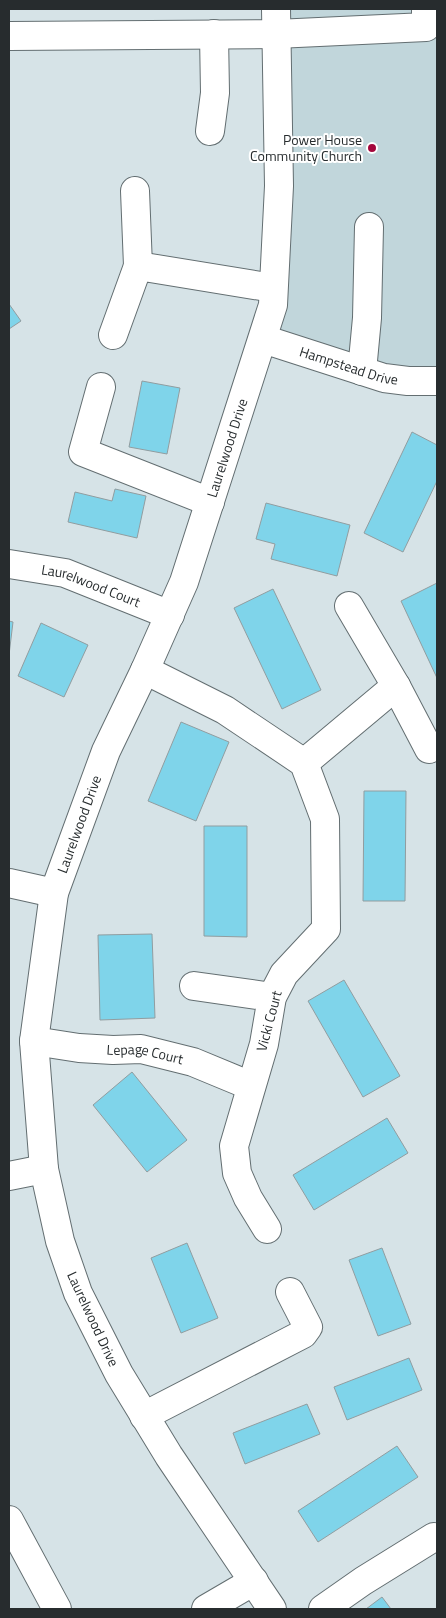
<svg xmlns="http://www.w3.org/2000/svg" width="446" height="1618" font-family="'Titillium Web',sans-serif">
<rect width="100%" height="100%" fill="#d6e3e7"/>
<!-- built -->
<polygon fill="#c1d6db" points="273,9 437,9 437,382 265,339"/>
<!-- building -->
<g fill="#7fd4ea" stroke="#919da0">
<polygon points="9,304 21,321 9,329"/>
<polygon points="142,381 180,388 167,454 129,447"/>
<polygon points="412,432 437,445 437,481 403,552 364,533"/>
<polygon points="115,489 146,496 137,538 68,522 75,492 112,501"/>
<polygon points="266,503 350,525 337,576 271,559 275,544 256,539"/>
<polygon points="437,583 437,678 401,601"/>
<polygon points="273,589 321,690 282,709 234,608"/>
<polygon points="9,621 13,622 9,655"/>
<polygon points="41,623 88,645 64,697 18,676"/>
<polygon points="181,722 229,742 196,821 148,801"/>
<polygon points="364,791 406,791 405,901 363,901"/>
<polygon points="204,826 247,826 247,937 204,936"/>
<polygon points="152,934 155,1018 100,1020 98,935"/>
<polygon points="344,980 400,1076 363,1097 308,1001"/>
<polygon points="132,1072 187,1140 147,1172 93,1105"/>
<polygon points="387,1118 408,1153 314,1210 293,1175"/>
<polygon points="187,1243 218,1318 181,1333 151,1258"/>
<polygon points="382,1248 411,1324 378,1336 349,1260"/>
<polygon points="409,1358 422,1390 347,1420 334,1387"/>
<polygon points="307,1404 320,1434 245,1464 233,1433"/>
<polygon points="397,1446 418,1477 318,1542 298,1511"/>
<polygon points="382,1597 391,1609 366,1609"/>
</g>
<g fill="none" stroke-linecap="round" stroke-linejoin="round">
<!-- minor casing -->
<g stroke="#636e71" stroke-width="30">
<g id="minor">
<polyline points="9,36 276,34 426,27 426,9"/>
<polyline points="210,131 215,93 214,34"/>
<polyline points="135,191 138,266"/>
<polyline points="113,335 138,266 273,288"/>
<path id="s1" d="M263 339 384 378 408 381H437"/>
<polyline points="362,371 367,318 369,227"/>
<polyline points="101,387 83,452 210,502"/>
<path id="s2" d="M9 564 65 573 170 615"/>
<polyline points="349,606 396,686 429,749"/>
<polyline points="145,670 225,710 304,763 325,819 326,929 284,974 272,997 264,1044 234,1146 237,1173 248,1198 267,1229"/>
<polyline points="304,763 396,686"/>
<polyline points="9,883 54,893"/>
<polyline points="194,986 272,997"/>
<path id="s3" d="M34 1041 79 1048 113 1050 141 1049 193 1062 251 1086"/>
<polyline points="9,1176 44,1169"/>
<polyline points="144,1416 303,1334 308,1327 290,1292"/>
<polyline points="9,1520 57,1609"/>
<polyline points="206,1609 254,1581"/>
<path id="s4" d="M272 1609 169 1456 119 1374 78 1293 60 1241 44 1169 34 1041 54 893 106 751 145 670 184 582 273 305 279 186 276 9"/>
<polyline points="323,1609 363,1581 434,1537"/>
</g>
</g>
<!-- minor -->
<use href="#minor" stroke="#fff" stroke-width="28"/>
</g>
<!-- markers -->
<circle fill="#a4073c" stroke="#fff" stroke-width="2" cx="372" cy="148" r="5"/>
<g text-anchor="middle" stroke-width="4" stroke-linejoin="round" paint-order="stroke">
<!-- poi labels -->
<g font-size="14" fill="#272c2e" stroke="#fff" text-anchor="end">
<text x="362" y="145">Power House<tspan x="362" dy="16">Community Church</tspan></text>
</g>
<!-- street labels -->
<g font-size="14" fill="#272c2e" stroke="#fff">
<text dy="5" stroke="none"><textPath href="#s1" startOffset="90">Hampstead Drive</textPath></text>
<text dy="5" stroke="none"><textPath href="#s4" startOffset="1256">Laurelwood Drive</textPath></text>
<text dy="5" stroke="none"><textPath href="#s2" startOffset="85">Laurelwood Court</textPath></text>
<text dy="5" stroke="none"><textPath href="#s4" startOffset="851">Laurelwood Drive</textPath></text>
<text transform="translate(269 1021) rotate(-75)" y="5">Vicki Court</text>
<text dy="5" stroke="none"><textPath href="#s3" startOffset="112">Lepage Court</textPath></text>
<text transform="translate(93 1319) rotate(65)" y="5">Laurelwood Drive</text>
</g>
</g>
<!-- border -->
<rect width="446" height="1618" fill="none" stroke="#272c2e" stroke-width="20"/>
</svg>
